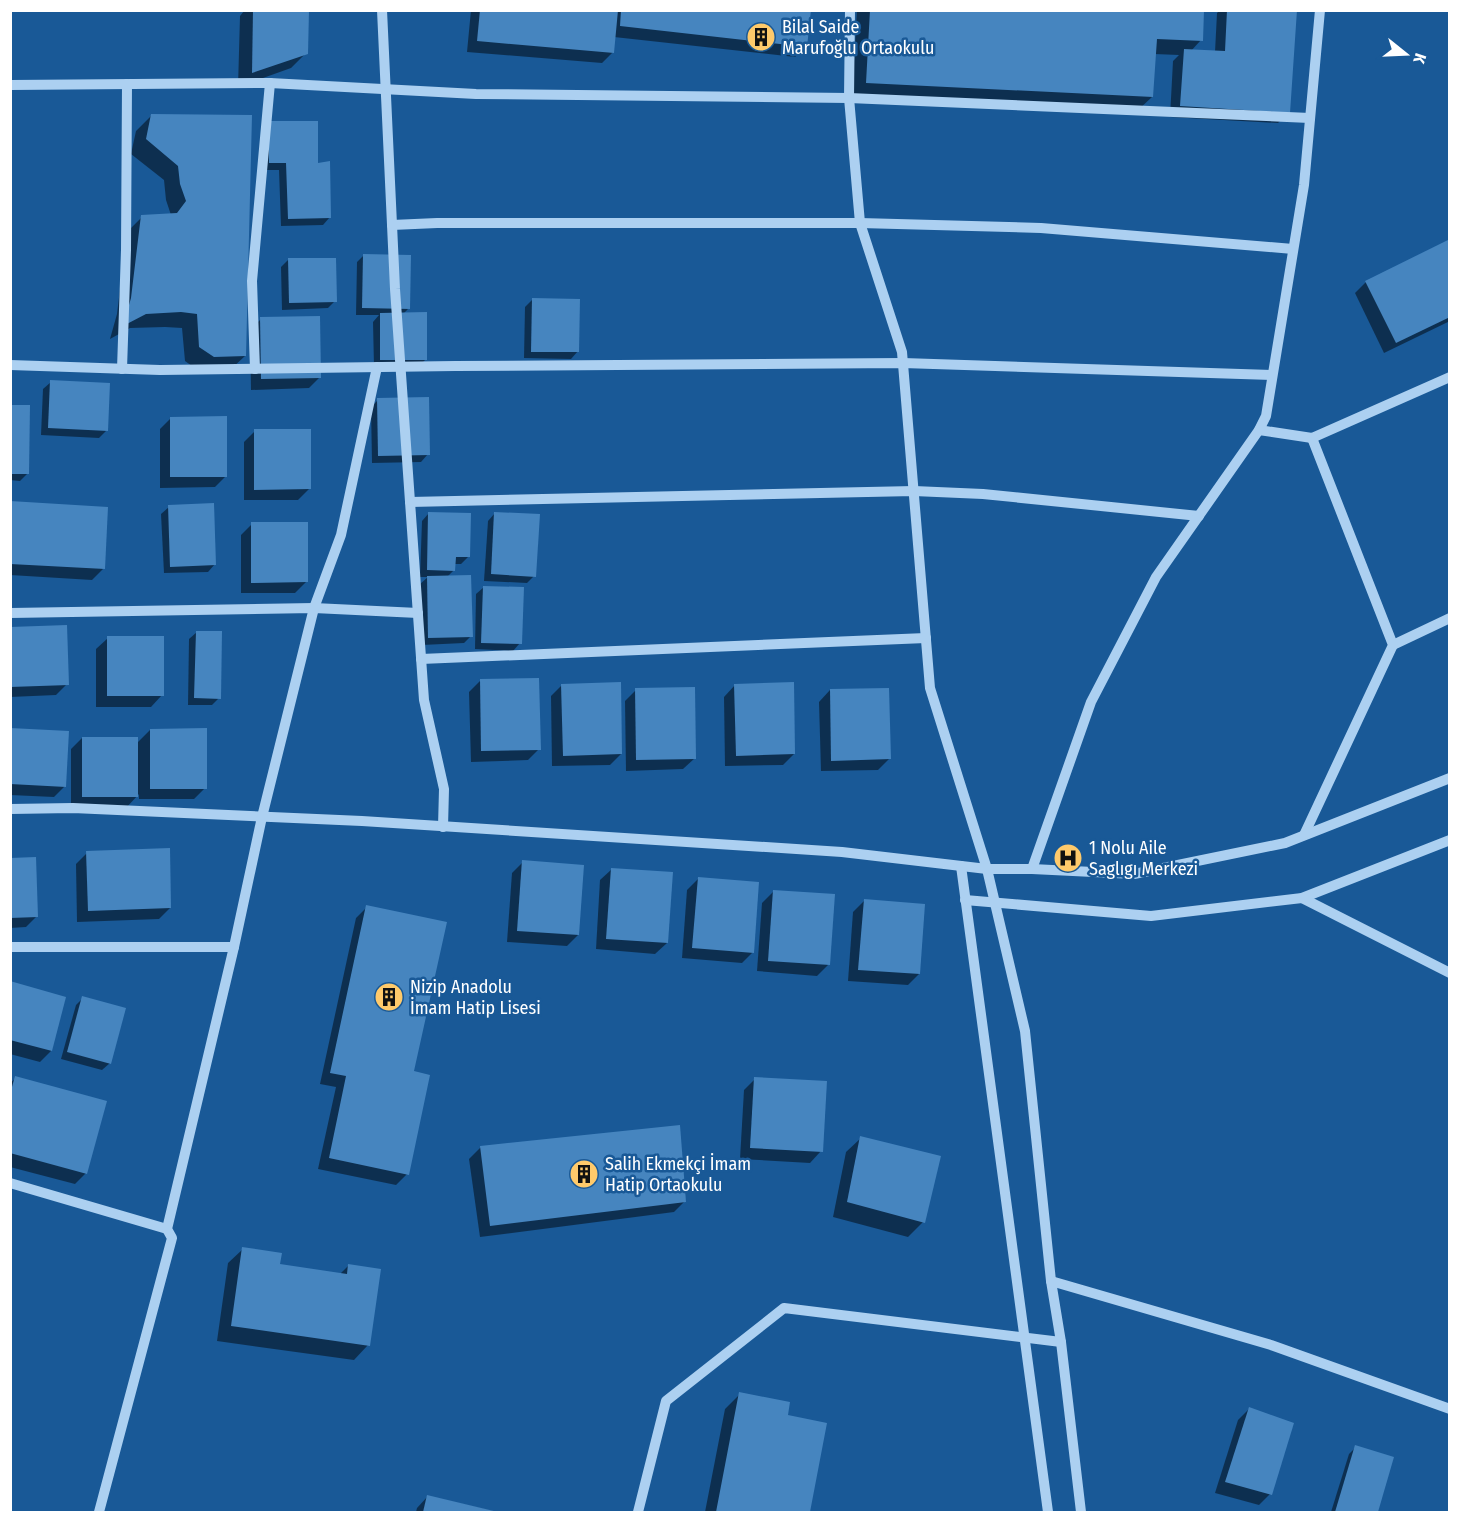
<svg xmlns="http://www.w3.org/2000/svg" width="1460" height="1523" font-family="'Fira Sans Condensed',sans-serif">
<rect width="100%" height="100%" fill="#195997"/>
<!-- shadow -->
<g fill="#0007">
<polygon points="233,10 307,10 306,53 291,68 238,87 240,16 244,11"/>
<polygon points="471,10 810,10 806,46 795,57 614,37 613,52 602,63 467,52"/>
<polygon points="857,10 1203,10 1201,40 1191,51 1215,52 1217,13 1220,10 1295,10 1289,112 1278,123 1170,117 1173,61 1179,55 1154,54 1152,97 1137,111 852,97"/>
<polygon points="151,116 250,116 245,356 230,370 199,371 185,361 182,328 165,327 130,328 110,339 117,314 127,232 142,217 171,215 166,200 164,180 131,154 136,131"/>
<polygon points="262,130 316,164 330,217 323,225 281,226 279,170 262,170"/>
<polygon points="1450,241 1450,321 1384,353 1355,293 1366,282"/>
<polygon points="364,255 408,309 403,314 426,359 419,366 374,367 373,322 379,315 356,315 357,262"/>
<polygon points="288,260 335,301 328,308 282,310 281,267"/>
<polygon points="532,300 578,351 571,359 524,358 525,307"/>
<polygon points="261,319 320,377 309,388 251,390 250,330"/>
<polygon points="51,382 106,431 99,438 41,435 43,389"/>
<polygon points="378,400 428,454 421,462 372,463 371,407"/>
<polygon points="10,406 28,473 20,481 10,480"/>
<polygon points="171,418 226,476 215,487 160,488 160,429"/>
<polygon points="255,431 309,489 298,500 244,500 244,442"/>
<polygon points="10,502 103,569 92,580 10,575"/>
<polygon points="169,507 215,564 208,572 164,573 161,514"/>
<polygon points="429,513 468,557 461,564 454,564 454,570 447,577 471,636 464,643 422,645 420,584 428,577 420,577 422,521"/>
<polygon points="495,513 534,576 527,583 484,581 488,521"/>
<polygon points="252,524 306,582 295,593 241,593 241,535"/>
<polygon points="484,587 520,643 513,651 475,649 476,594"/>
<polygon points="10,628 67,684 56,695 10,697"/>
<polygon points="197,632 219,698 212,705 188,705 189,639"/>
<polygon points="108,638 162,695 151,707 96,707 96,649"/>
<polygon points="480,681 539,749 528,760 471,762 469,692"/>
<polygon points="562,685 621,754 610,765 552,766 551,696"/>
<polygon points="735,685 794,754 783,765 725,766 724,697"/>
<polygon points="636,690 695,758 683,769 626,771 625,701"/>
<polygon points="830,690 889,759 878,770 821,771 819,702"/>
<polygon points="10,729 65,786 54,797 10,795"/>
<polygon points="150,730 205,788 194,799 139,799 139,794 126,808 71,808 71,749 82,738 137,743"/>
<polygon points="87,853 170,908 159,919 77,922 76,864"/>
<polygon points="10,859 37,916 26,927 10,928"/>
<polygon points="523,862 578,935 567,946 507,942 512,873"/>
<polygon points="612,869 667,943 655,954 596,949 600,880"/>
<polygon points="698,879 753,952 742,963 682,958 687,890"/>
<polygon points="774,891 828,965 817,976 757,971 762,903"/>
<polygon points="864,901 919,974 908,985 848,981 853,912"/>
<polygon points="367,907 413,1072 407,1174 396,1185 318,1169 336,1087 320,1084 356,918"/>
<polygon points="10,983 65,998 51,1051 40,1062 10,1054"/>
<polygon points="83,998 110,1063 102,1070 61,1059 76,1005"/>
<polygon points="16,1078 86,1173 75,1184 10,1167 10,1083"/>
<polygon points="755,1079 821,1151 810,1163 740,1159 744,1090"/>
<polygon points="679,1127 685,1201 674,1212 480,1237 469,1159 480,1148"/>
<polygon points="861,1138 923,1222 908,1237 833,1217 846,1152"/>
<polygon points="243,1249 279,1265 340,1274 348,1266 368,1345 354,1360 217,1341 228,1263"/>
<polygon points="740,1394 786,1416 825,1424 808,1512 705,1512 725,1409"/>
<polygon points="1249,1409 1270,1494 1259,1505 1215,1493 1238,1420"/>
<polygon points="1356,1447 1393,1458 1376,1512 1331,1512 1349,1454"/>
<polygon points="428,1496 496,1512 416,1512 417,1508"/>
</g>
<!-- building -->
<g fill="#4685bf">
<polygon points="253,10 309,10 308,54 252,73"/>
<polygon points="480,10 618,10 614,53 477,41"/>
<polygon points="621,10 811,10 807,47 620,26"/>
<polygon points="870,10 1204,10 1203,41 1157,39 1153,97 866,83"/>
<polygon points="1227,10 1297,10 1290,113 1180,106 1184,49 1225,51"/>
<polygon points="151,114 252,115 246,356 214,357 199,347 197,314 181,312 146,314 123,326 131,298 141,215 177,213 186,201 180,184 178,166 146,139"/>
<polygon points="269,121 318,121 318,163 330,161 331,218 288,219 286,163 269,163"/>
<polygon points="1450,239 1450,317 1396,343 1365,281"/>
<polygon points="363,254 411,255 410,309 362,308"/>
<polygon points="288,258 336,258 337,302 289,303"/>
<polygon points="532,298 580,299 579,352 531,352"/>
<polygon points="427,312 427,360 380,360 380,313"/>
<polygon points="320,316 321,378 261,379 260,317"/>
<polygon points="50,380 110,383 108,431 48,428"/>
<polygon points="429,397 430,455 378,456 377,398"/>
<polygon points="10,405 30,405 29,474 10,474"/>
<polygon points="227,416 227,477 170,477 170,417"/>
<polygon points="254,429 311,429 311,489 254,490"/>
<polygon points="10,501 108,507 105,569 10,564"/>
<polygon points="214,503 216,565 170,567 168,505"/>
<polygon points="428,512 471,513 470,557 456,557 455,571 427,570"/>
<polygon points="494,512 540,514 536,577 491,574"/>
<polygon points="251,522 308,522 308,582 251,583"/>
<polygon points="471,575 473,637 428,638 427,576"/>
<polygon points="483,586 524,587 522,644 481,643"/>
<polygon points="67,625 69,685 10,687 10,627"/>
<polygon points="196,631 222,631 221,699 194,698"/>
<rect x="107" y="636" width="57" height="60"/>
<polygon points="539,678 541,750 481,751 480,679"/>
<polygon points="621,682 622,754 563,756 561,684"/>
<polygon points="794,682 795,754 736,756 734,684"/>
<polygon points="695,687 696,759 636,760 635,688"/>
<polygon points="889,688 891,759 831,761 830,689"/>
<polygon points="10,728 69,731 66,787 10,784"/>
<polygon points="207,728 207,789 150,789 150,729"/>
<rect x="82" y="737" width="56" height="60"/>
<polygon points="170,848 171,908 88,911 86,851"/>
<polygon points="36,857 38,917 10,918 10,858"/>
<polygon points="522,860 584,865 579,935 517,931"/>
<polygon points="611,868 673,872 668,943 606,939"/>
<polygon points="698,877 759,882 754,953 692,948"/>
<polygon points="773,890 835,894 830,965 768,961"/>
<polygon points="864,899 925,904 920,974 858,970"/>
<polygon points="366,905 447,922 414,1071 430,1075 409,1175 329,1158 346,1076 330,1073"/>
<polygon points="10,981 66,997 52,1051 10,1040"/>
<polygon points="82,996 126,1008 111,1064 67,1052"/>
<polygon points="15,1076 107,1101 87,1174 10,1153 10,1094"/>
<polygon points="754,1077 827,1081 823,1152 750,1148"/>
<polygon points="680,1125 686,1202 490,1226 480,1146"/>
<polygon points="860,1136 941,1156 925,1223 847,1202"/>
<polygon points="242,1247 282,1253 280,1264 347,1274 348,1264 381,1269 370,1346 231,1326"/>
<polygon points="739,1392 790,1402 788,1415 827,1423 810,1512 716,1512"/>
<polygon points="1249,1407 1294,1423 1272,1495 1225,1482"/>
<polygon points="1355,1445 1394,1457 1378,1512 1335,1512"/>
<polygon points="427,1495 498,1512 423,1512"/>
</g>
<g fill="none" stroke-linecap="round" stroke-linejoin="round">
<!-- minor -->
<g stroke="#acd0f1" stroke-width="10">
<polyline points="382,10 395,289 424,700 444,789 443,827"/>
<polyline points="850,10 849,98 860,223 902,352 930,688 987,869 1025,1031 1051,1281 1061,1342 1081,1512"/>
<polyline points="10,85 270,83 476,94 849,98 1310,118"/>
<polyline points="392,225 437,223 860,223 1041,228 1293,249"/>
<polyline points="10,365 160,370 455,366 903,363 1272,375"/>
<polyline points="122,369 126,250 127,84"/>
<polyline points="255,369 252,281 270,83"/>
<polyline points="1259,430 1312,438 1450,377"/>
<polyline points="410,502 914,491 983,494 1199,516"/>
<polyline points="10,613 314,608 418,613"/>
<polyline points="1393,645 1450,618"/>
<polyline points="421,659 926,638"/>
<polyline points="10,809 73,808 362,821 842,852 987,869 1032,869 1134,874 1285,843 1450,778"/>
<polyline points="1304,835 1393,645 1312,438"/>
<polyline points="961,866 1048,1512"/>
<polyline points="1032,869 1091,702 1156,577 1259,430 1266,416 1304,185 1320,10"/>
<polyline points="1302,898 1450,973"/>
<polyline points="965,900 1151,916 1302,898 1450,840"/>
<polyline points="10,947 234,947"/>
<polyline points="10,1183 167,1229"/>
<polyline points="1051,1281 1271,1345 1450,1409"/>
<polyline points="99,1512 172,1238 167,1229 234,947 262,817 314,608 341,535 377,367"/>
<polyline points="638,1512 666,1401 784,1308 1061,1342"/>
</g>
</g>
<!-- icons -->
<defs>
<g id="building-disc" transform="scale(1.5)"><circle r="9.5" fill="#ffca6b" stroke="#195997"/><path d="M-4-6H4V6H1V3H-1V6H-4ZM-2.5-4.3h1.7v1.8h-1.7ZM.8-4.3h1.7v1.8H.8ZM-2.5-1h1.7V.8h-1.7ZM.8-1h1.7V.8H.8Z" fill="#111"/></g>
<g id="hospital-disc" transform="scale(1.5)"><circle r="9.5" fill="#ffca6b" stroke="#195997"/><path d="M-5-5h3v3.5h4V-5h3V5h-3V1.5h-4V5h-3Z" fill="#111"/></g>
</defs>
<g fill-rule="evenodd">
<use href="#building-disc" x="761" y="37"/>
<use href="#hospital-disc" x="1068" y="858"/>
<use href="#building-disc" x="389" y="997"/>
<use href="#building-disc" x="584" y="1174"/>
</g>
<g text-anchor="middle" stroke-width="5" stroke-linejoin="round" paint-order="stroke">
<!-- poi labels -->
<g font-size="18" fill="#fff" stroke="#195997" text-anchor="start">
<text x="782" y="33">Bilal Saide<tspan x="782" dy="21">Marufoğlu Ortaokulu</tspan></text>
<text x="1089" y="854">1 Nolu Aile<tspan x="1089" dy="21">Saglıgı Merkezi</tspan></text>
<text x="410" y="993">Nizip Anadolu<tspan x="410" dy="21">İmam Hatip Lisesi</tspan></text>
<text x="605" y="1170">Salih Ekmekçi İmam<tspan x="605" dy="21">Hatip Ortaokulu</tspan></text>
</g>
</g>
<!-- border -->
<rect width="1460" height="1523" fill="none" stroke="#ffffff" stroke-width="24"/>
<!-- north arrow -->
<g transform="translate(1406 54) rotate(108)" stroke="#195997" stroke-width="4.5" paint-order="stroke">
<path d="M0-4.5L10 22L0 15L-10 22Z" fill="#ffffff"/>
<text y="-9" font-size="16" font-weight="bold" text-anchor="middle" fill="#ffffff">K</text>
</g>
</svg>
